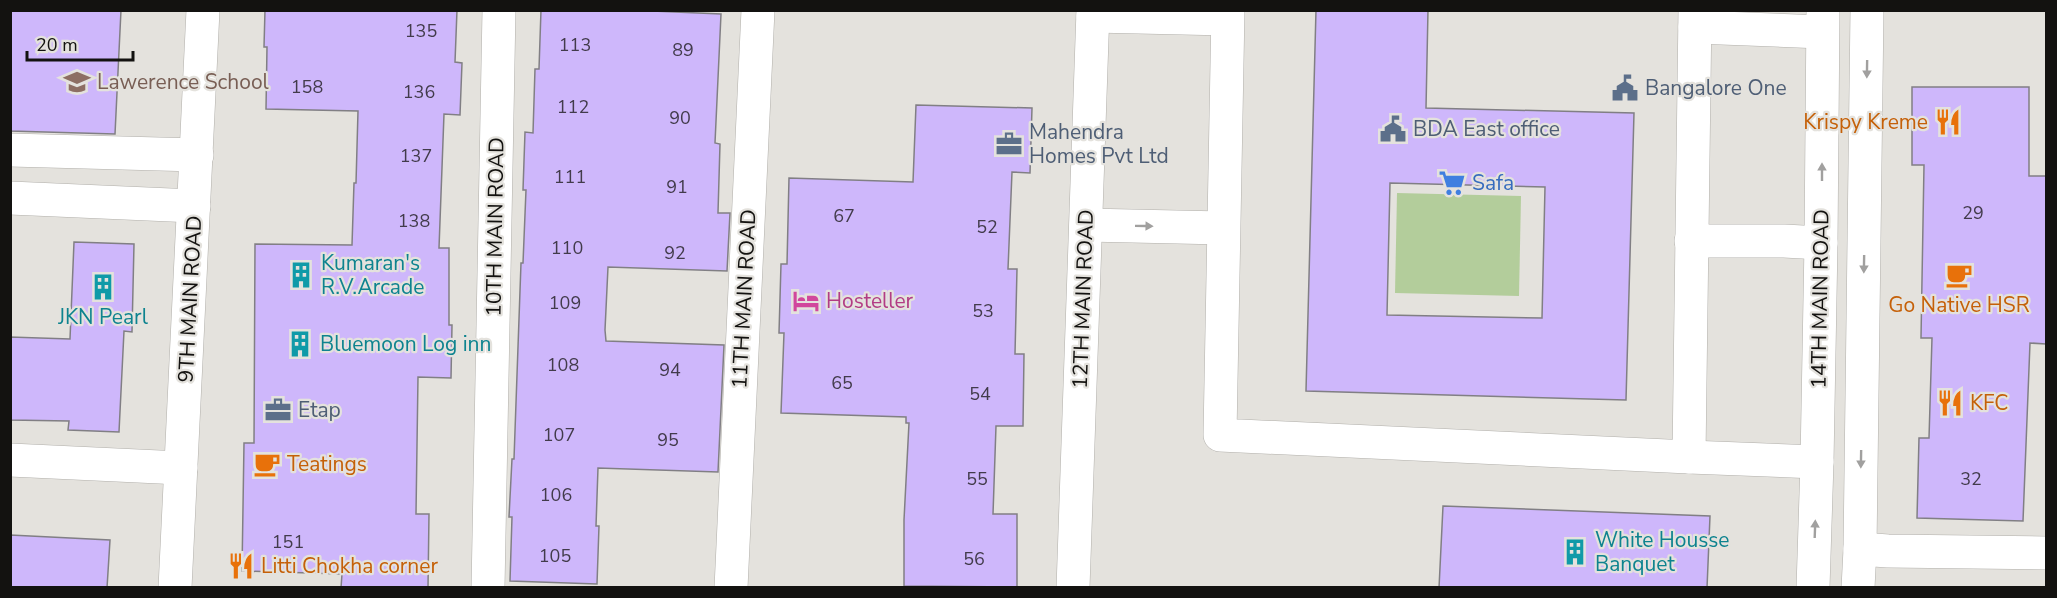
<svg xmlns="http://www.w3.org/2000/svg" width="2057" height="598" font-family="'Nunito Sans',sans-serif">
<rect width="100%" height="100%" fill="#e4e2dd"/>
<!-- green -->
<polygon fill="#b3cd9b" points="1397,193 1521,196 1519,296 1395,293"/>
<!-- building -->
<g fill="#ceb7fb" stroke="#817f84" stroke-width="1.5" fill-rule="evenodd">
<polygon points="10,10 121,10 115,134 10,131"/>
<polygon points="265,10 457,10 455,62 462,63 460,115 444,114 439,248 449,248 449,325 452,325 451,378 418,377 416,514 429,514 428,588 341,588 342,574 242,571 244,443 254,443 255,244 352,245 354,183 356,183 358,111 266,109 267,47 264,47"/>
<polygon points="541,10 629,10 721,14 715,143 720,144 718,213 730,213 727,271 608,267 605,330 606,341 724,345 718,472 598,468 596,526 599,526 597,584 510,581 512,517 509,517 512,459 514,459 521,263 523,263 526,190 523,190 525,132 533,133 535,69 539,69"/>
<path d="M1316 10H1428L1426 108 1634 113 1626 400 1306 391ZM1390 183 1545 187 1542 318 1387 315Z"/>
<polygon points="1912,87 2029,87 2029,176 2046,176 2046,344 2030,343 2023,521 1917,518 1919,438 1929,438 1932,338 1921,338 1924,165 1912,165"/>
<polygon points="916,105 1032,108 1030,173 1012,172 1008,269 1017,269 1015,354 1024,354 1023,426 996,426 993,514 1017,514 1017,587 904,586 904,520 909,423 906,423 906,417 781,413 784,333 779,333 781,264 787,264 789,178 913,182"/>
<polygon points="74,242 134,244 132,332 124,331 119,432 68,430 69,421 10,420 10,337 70,339"/>
<polygon points="1443,506 1710,516 1707,588 1439,588"/>
<polygon points="10,535 110,540 107,588 10,588"/>
</g>
<g fill="none" stroke-linecap="round" stroke-linejoin="round">
<!-- minor casing -->
<g stroke="#b1afaa" stroke-width="34">
<g id="minor">
<polyline points="1228,10 1220,435 1689,457 1695,10"/>
<polyline points="1093,16 1227,19"/>
<polyline points="1695,27 1822,32"/>
<polyline points="10,150 197,155"/>
<polyline points="10,198 194,206"/>
<polyline points="1086,225 1223,228"/>
<polyline points="1691,241 1784,241 1821,243"/>
<polyline points="1689,457 1817,462"/>
<polyline points="10,460 181,468"/>
<polyline points="1860,549 1888,551 2046,553"/>
<polyline points="175,588 203,10"/>
<polyline points="488,588 499,10"/>
<polyline points="731,588 758,10"/>
<polyline points="1073,588 1093,10"/>
</g>
</g>
<!-- major casing -->
<g stroke="#b1afaa" stroke-width="34">
<g id="major">
<polyline points="1813,588 1817,462 1821,243 1823,10"/>
<polyline points="1858,588 1860,549 1867,10"/>
</g>
</g>
<!-- minor -->
<use href="#minor" stroke="#fff" stroke-width="33"/>
<!-- major -->
<use href="#major" stroke="#fff" stroke-width="33"/>
</g>
<!-- one-way arrows -->
<defs><path id="oneway-solid" d="M-6-.8H1V-3.2L6.5 0L1 3.2V.8H-6Z" transform="scale(1.5)"/></defs>
<g fill="#a1a09f">
<use href="#oneway-solid" transform="translate(1867 69) rotate(91)"/>
<use href="#oneway-solid" transform="translate(1822 172) rotate(-90)"/>
<use href="#oneway-solid" transform="translate(1144 226) rotate(1)"/>
<use href="#oneway-solid" transform="translate(1864 264) rotate(91)"/>
<use href="#oneway-solid" transform="translate(1861 459) rotate(91)"/>
<use href="#oneway-solid" transform="translate(1815 529) rotate(-88)"/>
</g>
<!-- icons -->
<defs>
<g id="school-bare" transform="scale(2.07)"><path d="M0-5L7-2L0 1L-7-2ZM-4 1L0 2.5L4 1V4Q0 6-4 4Z" fill="#8d6e63" stroke="#e4e2dd" stroke-width="2.5" paint-order="stroke"/></g>
<g id="civic-bare" transform="scale(2.07)"><path d="M-.6-6.5H3V-4.5H.6V-3L4-1V1h2V6H-6V1h2V-1L-.6-3ZM-1.2 2.5V6h2.4V2.5Z" fill="#5c6f8a" stroke="#e4e2dd" stroke-width="2.5" paint-order="stroke"/></g>
<g id="restaurant-bare" transform="scale(2.07)"><path d="M-5-6h1v4h1v-4h1v4h1v-4h1v5L-1.5 .5V6h-2V.5L-5-1ZM5-6V6H3V1.5H1.5Q1.5-4 5-6Z" fill="#e8710a" stroke="#e4e2dd" stroke-width="2.5" paint-order="stroke"/></g>
<g id="office-bare" transform="scale(2.07)"><path d="M-6-3h4V-5.5h4V-3h4V5H-6ZM-1-4.5V-3h2v-1.5ZM-6 0V1H6V0Z" fill="#5c6f8a" stroke="#e4e2dd" stroke-width="2.5" paint-order="stroke"/></g>
<g id="supermarket-bare" transform="scale(2.07)"><path d="M-6-5.5h2.5l.6 2H6L4.5 2H-2.5L-4.4-4H-6ZM-1.5 3.2a1.3 1.3 0 1 0 .1 0ZM3 3.2a1.3 1.3 0 1 0 .1 0Z" fill="#3f7fe0" stroke="#e4e2dd" stroke-width="2.5" paint-order="stroke"/></g>
<g id="building-bare" transform="scale(2.07)"><path d="M-4-6H4V6H1V3H-1V6H-4ZM-2.5-4.3h1.7v1.8h-1.7ZM.8-4.3h1.7v1.8H.8ZM-2.5-1h1.7V.8h-1.7ZM.8-1h1.7V.8H.8Z" fill="#0f9aa8" stroke="#e4e2dd" stroke-width="2.5" paint-order="stroke"/></g>
<g id="cafe-bare" transform="scale(2.07)"><path d="M-5.5-4.5H6V0H3Q3 3.5 0 3.5H-2.5Q-5.5 3.5-5.5 0ZM3-3.2v2h1.7v-2ZM-6 4.5H4V6H-6Z" fill="#e8710a" stroke="#e4e2dd" stroke-width="2.5" paint-order="stroke"/></g>
<g id="hotel-bare" transform="scale(2.07)"><path d="M-6-4.5h1.5V1H6V5H4.5V3h-9V5H-6ZM-4 0a1.8 1.8 0 1 1 3.6 0ZM.5 0V-2.5h3Q6-2.5 6 0Z" fill="#d1479c" stroke="#e4e2dd" stroke-width="2.5" paint-order="stroke"/></g>
</defs>
<g fill-rule="evenodd">
<use href="#school-bare" x="77" y="82"/>
<use href="#civic-bare" x="1625" y="88"/>
<use href="#restaurant-bare" x="1948" y="122"/>
<use href="#civic-bare" x="1393" y="129"/>
<use href="#office-bare" x="1009" y="144"/>
<use href="#supermarket-bare" x="1452" y="183"/>
<use href="#building-bare" x="301" y="275"/>
<use href="#cafe-bare" x="1959" y="275"/>
<use href="#building-bare" x="103" y="287"/>
<use href="#hotel-bare" x="806" y="301"/>
<use href="#building-bare" x="300" y="344"/>
<use href="#restaurant-bare" x="1950" y="403"/>
<use href="#office-bare" x="278" y="410"/>
<use href="#cafe-bare" x="267" y="464"/>
<use href="#building-bare" x="1575" y="552"/>
<use href="#restaurant-bare" x="241" y="566"/>
</g>
<g text-anchor="middle" stroke-width="4.5" stroke-linejoin="round" paint-order="stroke">
<!-- number labels -->
<g font-size="18" fill="#423b4b">
<text x="421" y="37">135</text>
<text x="575" y="51">113</text>
<text x="683" y="56">89</text>
<text x="307" y="93">158</text>
<text x="419" y="98">136</text>
<text x="573" y="113">112</text>
<text x="680" y="124">90</text>
<text x="416" y="162">137</text>
<text x="570" y="183">111</text>
<text x="677" y="193">91</text>
<text x="1973" y="219">29</text>
<text x="844" y="222">67</text>
<text x="414" y="227">138</text>
<text x="987" y="233">52</text>
<text x="567" y="254">110</text>
<text x="675" y="259">92</text>
<text x="565" y="309">109</text>
<text x="983" y="317">53</text>
<text x="563" y="371">108</text>
<text x="670" y="376">94</text>
<text x="842" y="389">65</text>
<text x="980" y="400">54</text>
<text x="559" y="441">107</text>
<text x="668" y="446">95</text>
<text x="977" y="485">55</text>
<text x="1971" y="485">32</text>
<text x="556" y="501">106</text>
<text x="288" y="548">151</text>
<text x="555" y="562">105</text>
<text x="974" y="565">56</text>
</g>
<!-- education labels -->
<g font-size="21" fill="#785e54" stroke="#e4e2dd" text-anchor="start">
<text x="97" y="89">Lawerence School</text>
</g>
<!-- service labels -->
<g font-size="21" fill="#4e5e75" stroke="#e4e2dd" text-anchor="start">
<text x="1645" y="95">Bangalore One</text>
<text x="1413" y="136">BDA East office</text>
<text x="1029" y="139">Mahendra<tspan x="1029" dy="24">Homes Pvt Ltd</tspan></text>
<text x="298" y="417">Etap</text>
</g>
<!-- food labels -->
<g font-size="21" fill="#c56008" stroke="#e4e2dd" text-anchor="start">
<text x="1928" y="129" text-anchor="end">Krispy Kreme</text>
<text x="1959" y="312" text-anchor="middle">Go Native HSR</text>
<text x="1970" y="410">KFC</text>
<text x="287" y="471">Teatings</text>
<text x="261" y="573">Litti Chokha corner</text>
</g>
<!-- shop labels -->
<g font-size="21" fill="#366cbe" stroke="#e4e2dd" text-anchor="start">
<text x="1472" y="190">Safa</text>
</g>
<!-- street labels -->
<g font-size="21" fill="#131210" stroke="#e4e2dd">
<text transform="translate(495 227) rotate(-89)" y="7">10TH MAIN ROAD</text>
<text transform="translate(190 299) rotate(-87)" y="7">9TH MAIN ROAD</text>
<text transform="translate(744 299) rotate(-87)" y="7">11TH MAIN ROAD</text>
<text transform="translate(1083 299) rotate(-88)" y="7">12TH MAIN ROAD</text>
<text transform="translate(1820 299) rotate(-89)" y="7">14TH MAIN ROAD</text>
</g>
<!-- culture labels -->
<g font-size="21" fill="#0d838f" stroke="#e4e2dd" text-anchor="start">
<text x="321" y="270">Kumaran's<tspan x="321" dy="24">R.V.Arcade</tspan></text>
<text x="103" y="324" text-anchor="middle">JKN Pearl</text>
<text x="320" y="351">Bluemoon Log inn</text>
<text x="1595" y="547">White Housse<tspan x="1595" dy="24">Banquet</tspan></text>
</g>
<!-- hotel labels -->
<g font-size="21" fill="#b23c85" stroke="#e4e2dd" text-anchor="start">
<text x="826" y="308">Hosteller</text>
</g>
</g>
<!-- border -->
<rect width="2057" height="598" fill="none" stroke="#131210" stroke-width="24"/>
<!-- scale -->
<path d="M27 51v9h106v-9" fill="none" stroke="#131210" stroke-width="3"/>
<text x="36" y="51" font-size="18" fill="#131210" stroke="#e4e2dd" stroke-width="4.5" paint-order="stroke">20 m</text>
</svg>
